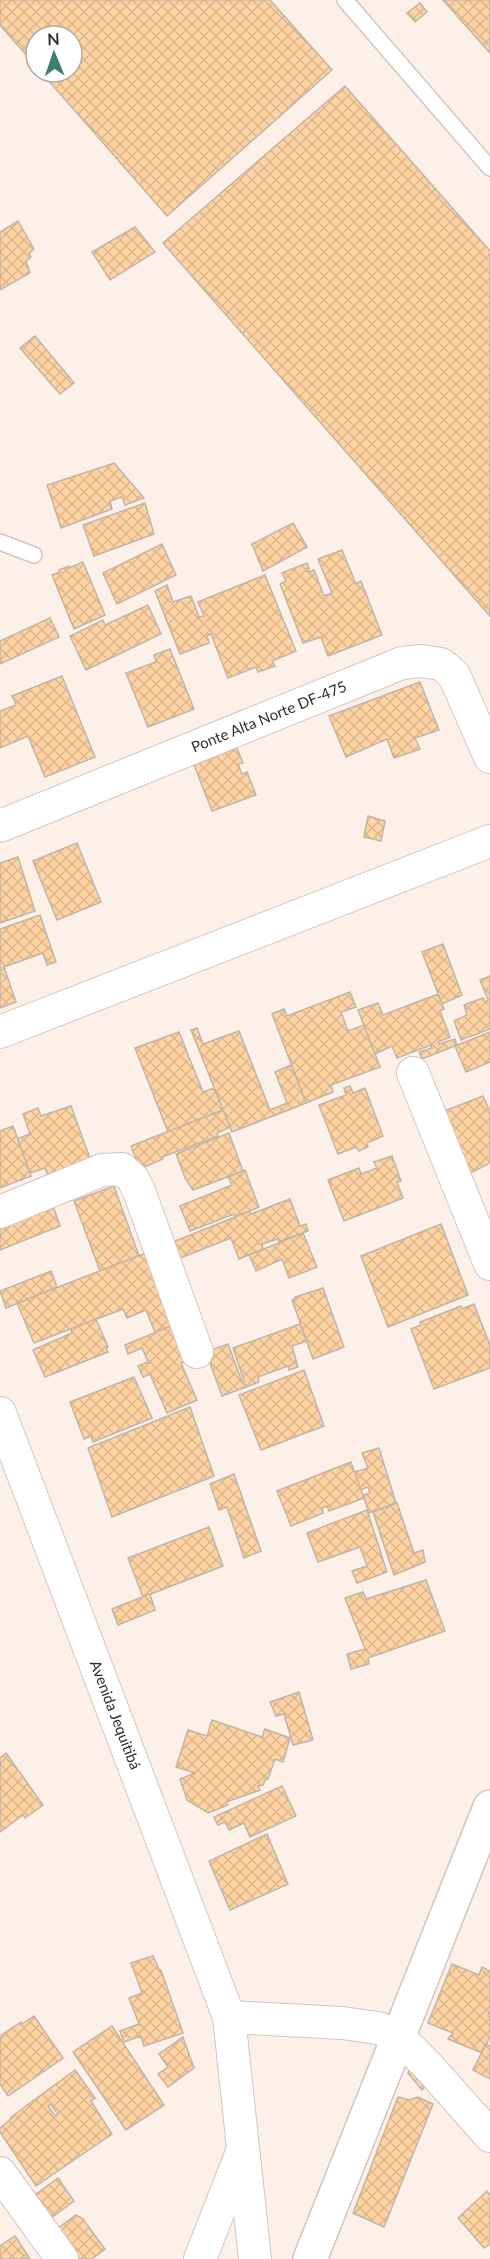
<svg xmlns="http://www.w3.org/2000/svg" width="490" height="2259" font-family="Lato,sans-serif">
<defs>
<pattern id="building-cross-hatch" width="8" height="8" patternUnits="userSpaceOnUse" patternTransform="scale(1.5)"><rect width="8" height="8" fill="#ffd4a2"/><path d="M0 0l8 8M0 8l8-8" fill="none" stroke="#dbb68c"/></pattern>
</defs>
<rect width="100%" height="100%" fill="#fdf0e9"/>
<!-- building -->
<g fill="url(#building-cross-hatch)" stroke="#bfb5a9" stroke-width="1.5" fill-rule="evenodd">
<polygon points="0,0 270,0 332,70 167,216 41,72 72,72 72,36 36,36 36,66 0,25"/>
<polygon points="443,0 490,0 490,53"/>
<polygon points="420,3 427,12 415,22 407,13"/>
<polygon points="345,86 490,251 490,616 163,243"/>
<polygon points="18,221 34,249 29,253 31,257 26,261 30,273 0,290 0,232"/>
<polygon points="135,227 155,252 110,280 92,252"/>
<polygon points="35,336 74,383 60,394 20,348"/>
<polygon points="114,463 144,498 125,505 122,497 110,501 112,509 61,528 47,485"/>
<polygon points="145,503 154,534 94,556 83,525"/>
<polygon points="293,523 307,547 263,571 252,544"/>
<polygon points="162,544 176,575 117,604 103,573"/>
<polygon points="342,550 356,584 361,581 382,635 328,656 321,637 303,643 280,584 286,581 282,573 307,563 310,572 314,570 324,596 332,593 318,559"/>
<polygon points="83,562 105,615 74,629 52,575 60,572 59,570 69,566 69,568"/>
<polygon points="265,575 296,651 272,661 275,666 258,672 256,667 228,678 211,634 207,636 209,643 180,654 155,591 167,585 173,602 191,596 199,617 204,616 198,602"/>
<polygon points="148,605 161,634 86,670 70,636 103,620 105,625"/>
<polygon points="50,618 59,637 0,664 0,641"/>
<polygon points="170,649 194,709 148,727 126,673 156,662 154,655"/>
<polygon points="62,676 95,757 45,777 28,736 0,748 0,711 16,705 12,696"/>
<polygon points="420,682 439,730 415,738 420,749 394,758 387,739 346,757 329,716"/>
<polygon points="237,748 243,763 238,764 242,774 247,772 256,795 212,811 194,765"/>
<polygon points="368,816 385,821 381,841 364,837"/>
<polygon points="77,843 101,902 57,920 33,861"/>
<polygon points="18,857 35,911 0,923 0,863"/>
<polygon points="40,915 56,962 47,965 43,953 4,967 16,1002 0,1008 0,929"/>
<polygon points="443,944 462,995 442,1004 422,952"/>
<polygon points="490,976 490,1029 461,1040 454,1021 467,1015 464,1005 483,998 485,1002 488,1000 480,980"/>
<polygon points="350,992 356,1007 341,1012 348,1031 364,1025 380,1067 331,1085 333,1092 306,1103 272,1014 284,1009 287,1016"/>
<polygon points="438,994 444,1009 440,1011 450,1037 438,1042 439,1044 455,1039 457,1045 422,1059 419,1052 432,1048 431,1045 397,1058 392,1046 375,1054 358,1010 378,1003 383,1015"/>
<polygon points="197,1028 203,1044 239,1031 270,1110 287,1103 275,1072 291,1065 306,1103 232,1132 191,1030"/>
<polygon points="179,1032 203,1092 214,1088 223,1110 168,1132 135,1048"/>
<polygon points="490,1032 490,1062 466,1072 455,1046"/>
<polygon points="350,1086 353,1093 365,1088 383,1136 367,1143 368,1147 359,1151 356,1147 338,1154 319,1105 346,1095 344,1088"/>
<polygon points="483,1096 490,1111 490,1163 465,1176 442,1112"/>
<polygon points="71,1106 91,1161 49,1178 45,1168 30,1173 17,1139 30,1134 23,1114 38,1108 41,1116"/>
<polygon points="223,1110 230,1127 217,1133 218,1136 162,1157 163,1159 140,1169 131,1146"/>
<polygon points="13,1126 31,1176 0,1188 0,1131"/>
<polygon points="229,1133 243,1171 193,1190 185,1178 176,1154"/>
<polygon points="392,1156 401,1181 397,1182 403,1198 344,1221 328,1180 359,1168 361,1174 377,1168 374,1162"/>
<polygon points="245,1170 259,1207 235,1217 234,1214 190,1231 180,1206 232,1185 228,1177"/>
<polygon points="114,1186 139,1256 100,1271 74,1201"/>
<polygon points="290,1199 300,1226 306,1224 308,1231 279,1242 278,1239 262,1244 263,1249 239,1259 231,1238 175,1260 168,1244 250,1211 251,1214"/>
<polygon points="52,1203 60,1226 0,1250 0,1223"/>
<polygon points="441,1224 468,1295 388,1327 361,1256"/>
<polygon points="303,1233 317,1267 289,1278 282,1259 256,1271 249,1255"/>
<polygon points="146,1253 171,1326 155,1332 146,1310 127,1318 123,1309 34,1343 17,1303"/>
<polygon points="51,1271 57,1287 6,1308 0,1291"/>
<polygon points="323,1288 344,1347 313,1359 292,1300 296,1298 295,1297"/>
<polygon points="474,1304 490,1345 490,1368 434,1389 411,1329 421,1325 420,1322 461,1306 462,1309"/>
<polygon points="96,1319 108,1347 106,1348 108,1352 45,1377 33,1350 72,1333 71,1329"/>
<polygon points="300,1324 307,1341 292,1346 298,1367 289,1370 288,1366 258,1377 259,1382 222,1396 206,1352 228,1344 242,1382 244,1381 233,1348"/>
<polygon points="171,1326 184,1362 181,1363 197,1400 167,1413 150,1374 143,1377 138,1366 148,1362 142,1348 128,1354 125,1345"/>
<polygon points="304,1370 324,1426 261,1450 239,1395"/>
<polygon points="134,1377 152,1418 93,1442 91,1436 84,1439 70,1402"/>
<polygon points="190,1407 214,1476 112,1517 88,1448"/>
<polygon points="379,1448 396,1503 369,1513 363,1495 370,1493 368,1487 360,1490 354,1472 368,1468 362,1453"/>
<polygon points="351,1462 364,1498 329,1511 327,1506 322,1508 323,1513 291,1526 277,1491"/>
<polygon points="234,1474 261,1551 244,1558 227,1507 219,1510 210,1484"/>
<polygon points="397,1503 414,1553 423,1550 425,1562 394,1575 373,1512"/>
<polygon points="367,1510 387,1572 357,1583 352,1571 367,1566 360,1547 318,1562 307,1533"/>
<polygon points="209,1527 223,1566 143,1597 128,1558"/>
<polygon points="426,1580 445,1631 368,1658 369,1664 351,1669 347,1654 365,1649 345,1598 363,1592 366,1599"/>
<polygon points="150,1594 155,1610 118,1625 112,1609"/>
<polygon points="299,1692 313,1740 293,1745 284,1714 276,1716 270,1702"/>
<polygon points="212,1720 262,1737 265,1729 290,1738 283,1762 275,1759 268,1779 266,1778 263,1785 258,1786 260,1790 226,1802 228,1805 208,1813 187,1800 180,1779 195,1773 176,1767 188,1730 207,1736"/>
<polygon points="6,1753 43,1805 25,1818 23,1815 0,1832 0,1758"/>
<polygon points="282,1786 296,1816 250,1837 244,1823 229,1830 225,1822 218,1825 214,1817"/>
<polygon points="267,1834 288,1884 230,1910 209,1861"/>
<polygon points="153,1956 160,1971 161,1970 183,2033 144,2046 141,2036 124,2042 120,2031 139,2024 129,1998 142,1993 131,1963"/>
<polygon points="452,1964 479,1975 482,1967 490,1971 490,2012 488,2016 490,2017 490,2037 482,2053 448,2039 453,2033 428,2023"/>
<polygon points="34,2016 63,2058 8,2096 0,2084 0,2036 21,2022 22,2024"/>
<polygon points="112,2026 164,2105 126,2130 73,2052"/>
<polygon points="183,2037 194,2068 168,2087 158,2074 168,2067 159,2054"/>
<polygon points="486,2044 490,2046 490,2079 473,2070"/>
<polygon points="410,2068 429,2081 422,2090 408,2073"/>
<path d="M75 2070 95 2098 91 2101 112 2134 36 2186 0 2132V2128L12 2118 11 2117ZM50 2104 58 2114 55 2116 48 2106Z"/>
<polygon points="398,2097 409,2100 418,2097 433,2104 384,2227 353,2213"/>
<polygon points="58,2178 74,2201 51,2218 35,2195"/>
<polygon points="487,2191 490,2195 490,2244 484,2248 458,2218"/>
<polygon points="76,2215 83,2219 105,2249 92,2259 79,2259 57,2229"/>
<polygon points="15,2236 30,2259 0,2259 0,2246"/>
</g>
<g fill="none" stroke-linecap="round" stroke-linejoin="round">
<!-- lane casing -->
<g stroke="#d5c5be" stroke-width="18">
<g id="lane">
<polyline points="345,0 490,168"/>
<polyline points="0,542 34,555"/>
</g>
</g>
<!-- street casing -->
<g stroke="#d5c5be" stroke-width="34">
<g id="street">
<polyline points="0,826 402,663 421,661 441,664 454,675 490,757"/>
<polyline points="0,1032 490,841"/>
<polyline points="413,1073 490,1264"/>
<polyline points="0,1212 102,1170 122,1169 133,1179 139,1191 197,1352"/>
<polyline points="0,1413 229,2017 255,2259"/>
<polyline points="229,2017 342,2023 378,2028 399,2037 429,2067 490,2136"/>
<polyline points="0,2173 62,2259"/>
<polyline points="200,2259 242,2152"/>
</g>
</g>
<!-- secondary casing -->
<g stroke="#d5c5be" stroke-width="36">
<polyline id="secondary" points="310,2259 490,1807"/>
</g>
<!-- lane -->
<use href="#lane" stroke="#fff" stroke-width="15"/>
<!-- street -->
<use href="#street" stroke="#fff" stroke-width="32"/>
<!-- secondary -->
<use href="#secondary" stroke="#fff" stroke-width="33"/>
</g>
<g text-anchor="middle" stroke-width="4.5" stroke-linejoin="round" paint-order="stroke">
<!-- street labels -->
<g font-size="15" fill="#322c29" stroke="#fff">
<text transform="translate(269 717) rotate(-22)" y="5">Ponte Alta Norte DF-475</text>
<text transform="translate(115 1715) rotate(69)" y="5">Avenida Jequitibá</text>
</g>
</g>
<!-- north arrow -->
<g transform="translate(54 54) rotate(358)"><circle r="28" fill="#ffffff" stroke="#adaba9" stroke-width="1.5"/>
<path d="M0-4.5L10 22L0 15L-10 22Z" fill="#3f7e6b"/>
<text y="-9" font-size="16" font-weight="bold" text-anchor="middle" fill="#322c29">N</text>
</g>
</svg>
